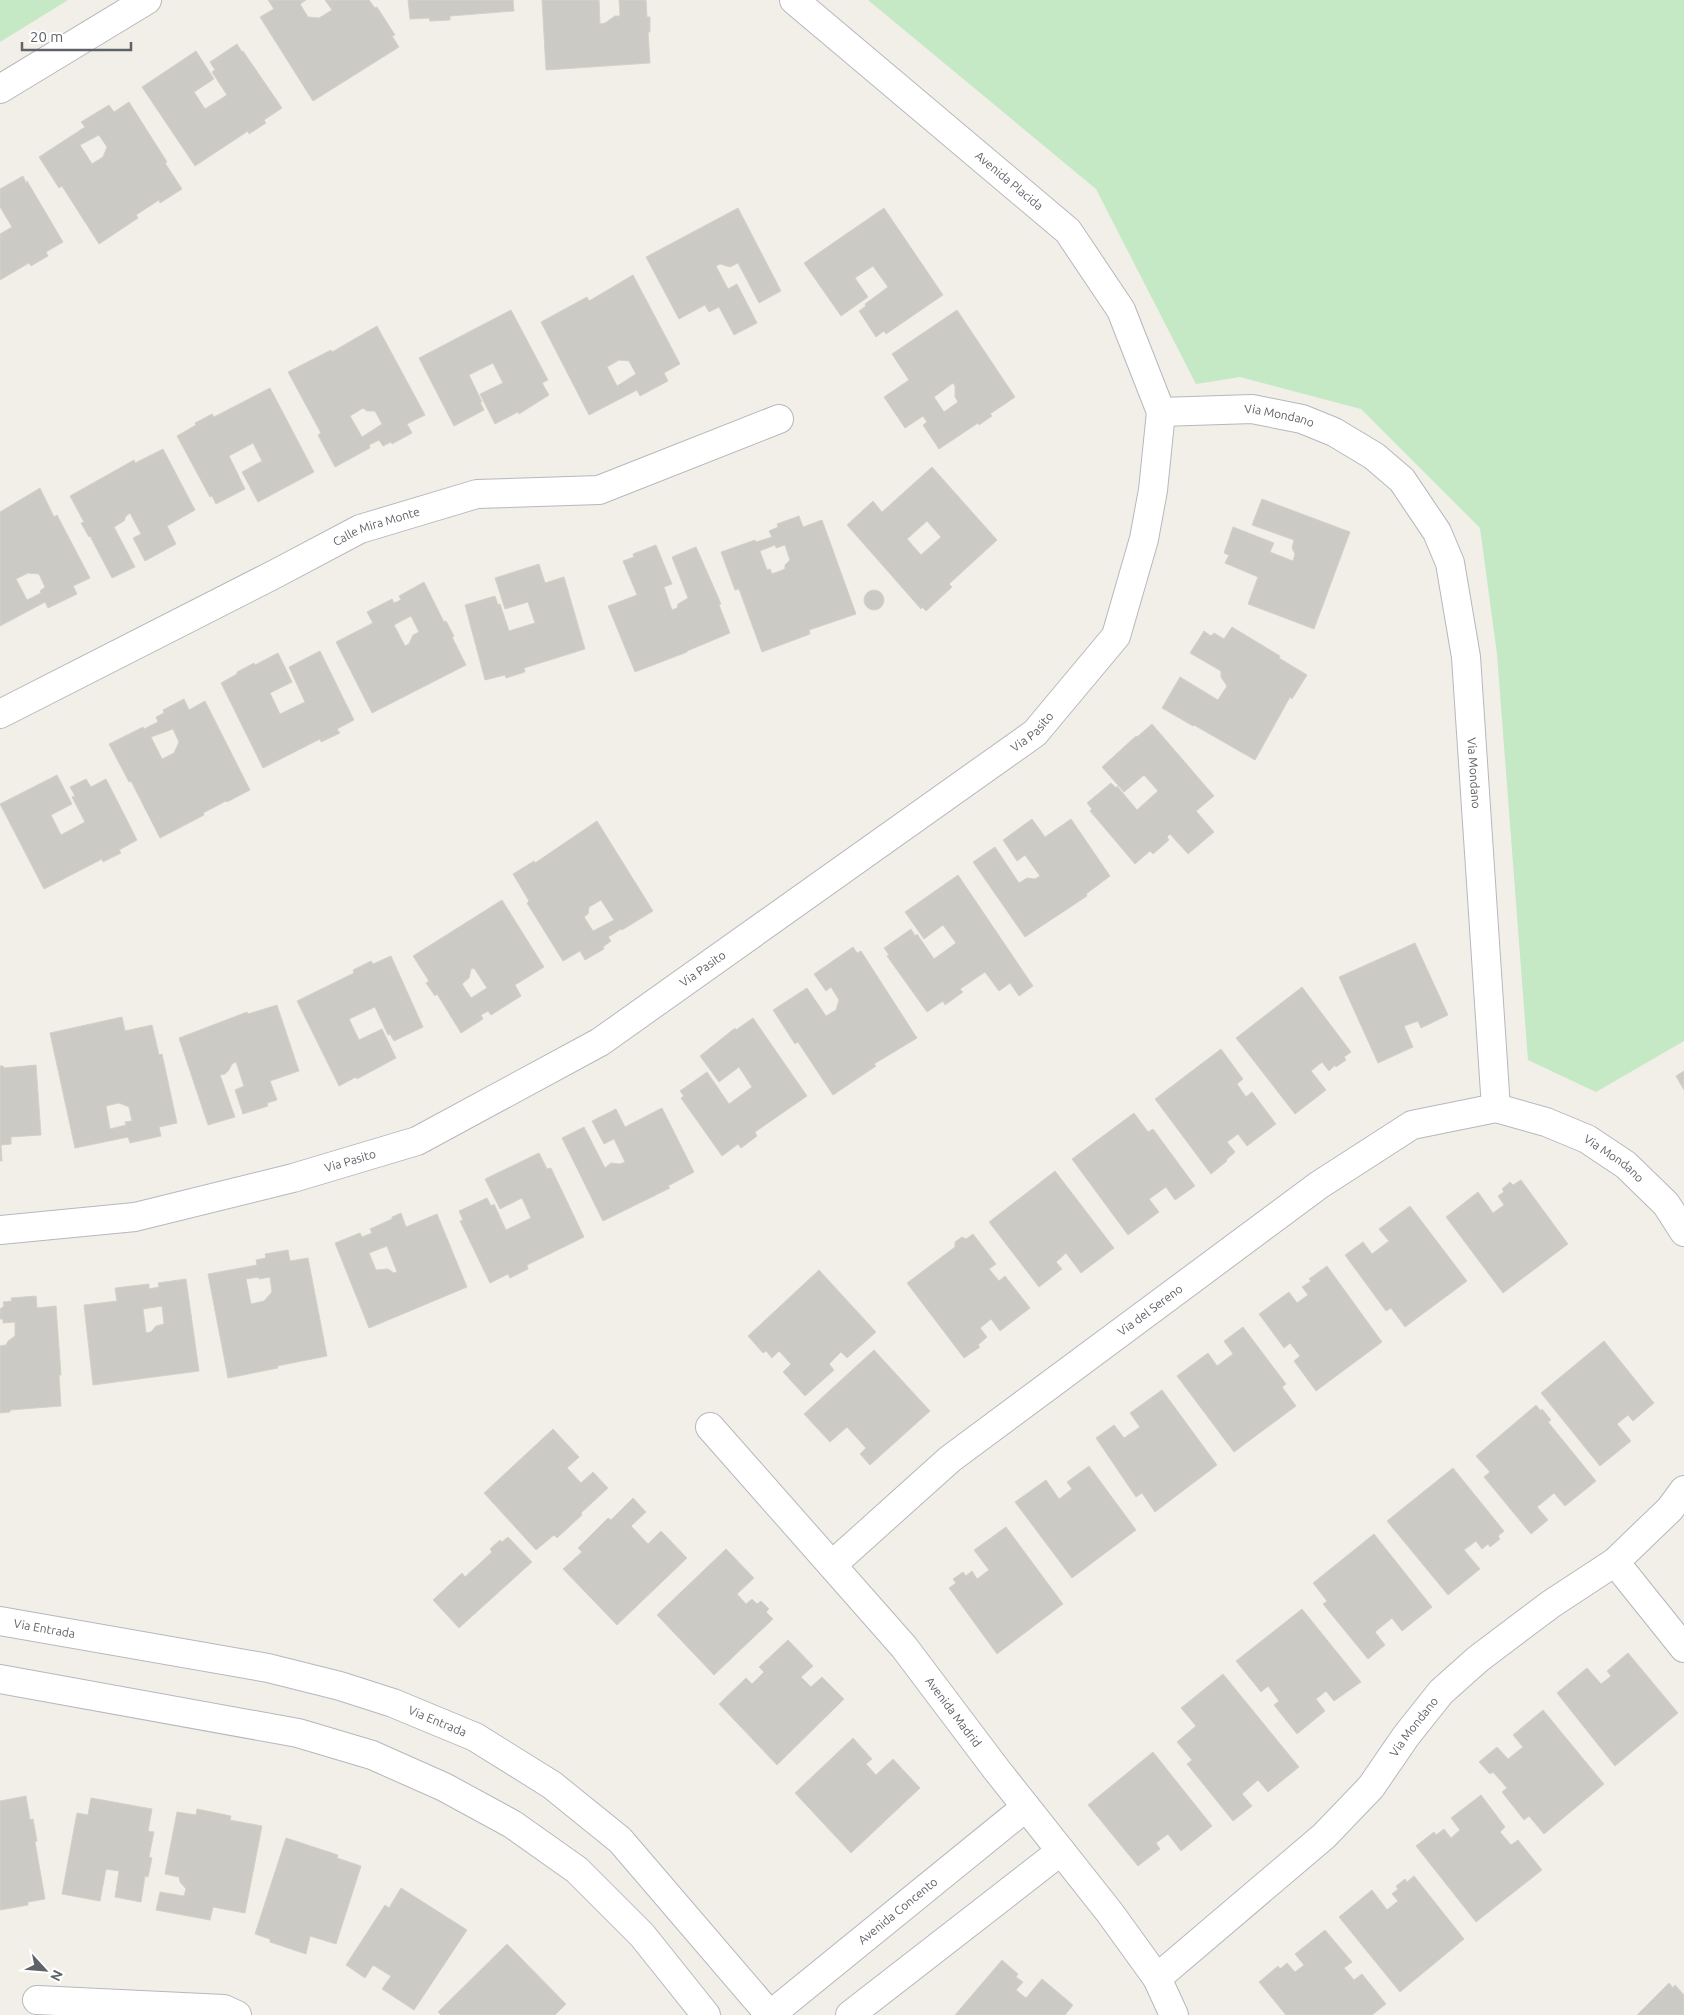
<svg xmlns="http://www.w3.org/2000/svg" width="1684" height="2015" font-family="Ubuntu,sans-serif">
<rect width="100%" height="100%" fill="#f1efe8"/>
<!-- green -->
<g fill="#c5e8c5">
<polygon points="0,0 68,0 0,42"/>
<polygon points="868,0 1684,0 1684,1041 1596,1092 1528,1060 1497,654 1480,528 1361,409 1240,377 1196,384 1096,189"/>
</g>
<!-- building -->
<g fill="#cccac5" stroke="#d6d1c6" fill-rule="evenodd">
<polygon points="268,0 306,0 300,4 308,17 319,18 332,10 325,0 369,0 375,8 377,7 395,35 392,36 399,47 313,101 260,17 274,9"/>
<polygon points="408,0 513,0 514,11 450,16 450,20 430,21 429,18 410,19"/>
<polygon points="542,0 599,0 600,24 605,23 615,16 620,16 619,0 646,0 647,17 650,17 650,32 648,32 650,63 546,70"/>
<polygon points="237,44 242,52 243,51 282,108 264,120 266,123 249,134 248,131 195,166 142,87 196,51 214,79 194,92 205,109 227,95 212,72 215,70 210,62"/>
<path d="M129 102 167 162 165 163 182 189 160 203 159 200 136 215 138 218 99 244 62 186 59 188 39 157 85 127 81 122 109 105 114 112ZM99 135 107 147 103 157 92 164 80 145Z"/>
<polygon points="23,176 26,183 27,181 63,242 46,252 48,256 31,266 29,263 0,280 0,234 12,227 0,207 0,189"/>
<polygon points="738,208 781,291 759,303 738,263 730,267 720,264 716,266 728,289 737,284 757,323 734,335 719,307 709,312 705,305 679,319 646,257"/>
<polygon points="884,208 943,295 886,334 884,331 876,337 859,311 866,306 865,304 888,287 873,266 855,278 868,297 841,316 804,263"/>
<path d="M633 275 680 364 664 373 668 381 640 396 637 390 589 415 541 322 587 297 589 301ZM619 360 629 361 636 374 617 386 607 367Z"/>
<polygon points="511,310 548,380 542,383 549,395 519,414 518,412 495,424 480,394 503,383 493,363 469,375 482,402 480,402 484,410 454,426 419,358"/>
<path d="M957 310 1015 397 990 414 992 416 979 425 978 423 939 449 923 425 927 422 923 416 905 428 884 397 909 380 892 354ZM953 383 955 386V397L958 402 944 412 934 397Z"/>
<path d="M377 326 425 415 407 424 412 433 392 444 391 442 383 446 379 440 369 445 370 448 335 467 318 435 321 433 288 372 331 350 332 352ZM363 408 367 411H375L382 424 362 437 350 416Z"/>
<polygon points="270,388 314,472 258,502 242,472 262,461 253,443 229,456 245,489 216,504 212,496 210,497 177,436 196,425 195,423 212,414 214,417"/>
<polygon points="163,449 195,510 167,526 176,544 145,561 133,538 141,534 130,513 126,516 124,521 114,527 135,567 112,578 90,536 89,537 81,523 84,522 70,496 134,460 135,463"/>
<path d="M932 467 997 540 949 584 952 587 926 611 922 607 921 609 847 525 873 501 882 512ZM927 521 941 537 921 555 907 539Z"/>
<path d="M40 488 54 517 57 515 90 578 73 586 77 594 48 608 45 602 0 626V512ZM28 573 39 574 45 587 40 591 41 593 27 600 16 579Z"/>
<polygon points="1262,499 1350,532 1314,629 1248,604 1258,577 1225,563 1229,555 1224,553 1233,527 1274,543 1270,552 1293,561 1295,554 1292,548 1294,540 1252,525"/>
<path d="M799 516 803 527 822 520 856 614 809 630 810 634 762 652 739 589 735 590 721 552 755 540 756 542 772 537 769 531 778 527 777 524ZM775 545 776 548 785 545 790 560 785 565V569L772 574 770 569 767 570 760 551Z"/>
<polygon points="656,545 672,584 664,587 672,610 677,608 678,604 688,598 672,557 696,547 715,590 721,604 719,605 730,633 687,651 687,652 635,672 608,606 637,595 623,561 634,557 633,554"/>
<polygon points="539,564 545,583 564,577 585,649 524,668 525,672 506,678 505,675 485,680 465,605 495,596 498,605 500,604 509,631 535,623 528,602 505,609 495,578"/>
<path d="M424 582 444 622 446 621 454 636 452 637 466 665 372 713 336 642 373 623 367 612 392 599 394 603 401 600 399 596ZM411 616 419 632 413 635 409 644 405 646 394 625Z"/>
<circle cx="874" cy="600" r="10"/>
<polygon points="1232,627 1280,656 1279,658 1307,675 1292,699 1290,697 1255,760 1194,725 1193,726 1162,708 1180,677 1218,700 1227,686 1221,677 1221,671 1190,653 1204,631 1211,636 1214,633 1224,639"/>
<polygon points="320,651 354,720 337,729 340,733 321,742 320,739 263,768 221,683 237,674 237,672 254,663 255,665 278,653 292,682 270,693 280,714 305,702 289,667"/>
<path d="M184 699 189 710 205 701 250 790 227 802 226 801 203 813 204 815 160 838 131 781 129 782 109 744 143 727 144 729 158 722 156 717 164 713 163 710ZM173 729 179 742 174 753 162 759 151 737Z"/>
<polygon points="1152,724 1214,796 1196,811 1214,832 1188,854 1170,834 1167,837 1169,840 1153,854 1150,851 1135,864 1090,811 1092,809 1087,803 1111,783 1116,788 1117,786 1137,810 1158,791 1144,775 1124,792 1102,767 1136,736 1137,737"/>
<polygon points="57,775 72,804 51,815 61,835 85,822 72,797 75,796 70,787 86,779 91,787 106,779 137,840 119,850 121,853 103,862 102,859 44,889 0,804"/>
<polygon points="1032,819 1045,837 1071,819 1110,876 1086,894 1087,896 1025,937 973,862 995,847 1019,883 1027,878 1035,879 1040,876 1025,855 1017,861 1003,840"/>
<path d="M597 821 653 911 622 930 621 929 608 937 611 941 603 947 604 949 585 960 580 951 563 961 527 903 529 901 513 874 534 861 535 863ZM601 900 614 920 593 931 584 917 588 914 589 907Z"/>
<polygon points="958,875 1033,986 1019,996 1010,983 999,991 985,972 960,989 963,992 945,1005 943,1001 927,1012 887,956 889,955 884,948 911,929 915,936 917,934 934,959 956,943 943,925 924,939 905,912"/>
<path d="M502 900 544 967 515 985 521 996 491 1015 488 1011 481 1015 483 1019 461 1033 437 994 435 996 426 983 429 981 413 956ZM474 968 487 988 471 998 462 984 469 978 471 969Z"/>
<polygon points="1415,943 1448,1015 1421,1028 1418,1021 1404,1026 1413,1047 1378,1063 1339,977"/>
<polygon points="853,947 857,953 861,951 917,1038 874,1064 876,1066 833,1095 798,1042 795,1044 773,1010 807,988 826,1016 836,1010 839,1000 831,987 826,991 814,974"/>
<polygon points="391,956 423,1027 394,1041 390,1034 388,1035 375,1007 349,1019 359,1040 382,1029 396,1058 357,1079 356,1077 339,1086 297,1001 354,973 353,970 371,961 373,964"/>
<polygon points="1302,987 1351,1052 1344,1057 1346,1060 1336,1067 1335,1065 1329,1071 1322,1062 1311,1071 1326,1090 1295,1114 1236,1038"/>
<polygon points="277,1005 299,1071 270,1081 277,1100 267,1103 268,1106 243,1114 235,1090 244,1086 236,1062 232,1064 229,1070 225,1074 220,1075 235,1117 208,1125 179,1038 247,1012 248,1014"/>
<path d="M122 1017 125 1031 152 1025 159 1055 162 1054 177 1123 159 1127 161 1136 130 1143 128 1137 75 1148 50 1033ZM119 1103 129 1107 132 1121 125 1122 126 1125 110 1129 106 1106Z"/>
<polygon points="753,1018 807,1096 755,1132 757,1136 741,1148 738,1144 722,1156 681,1098 684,1096 680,1091 707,1072 729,1104 752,1087 739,1067 719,1082 700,1056 735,1028 736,1030"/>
<polygon points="1221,1049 1243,1079 1237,1084 1246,1097 1252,1092 1276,1124 1247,1146 1238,1134 1227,1142 1235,1152 1226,1160 1227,1161 1211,1174 1155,1099"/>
<polygon points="36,1065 41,1135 11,1137 11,1144 1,1145 2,1161 0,1161 0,1066 3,1066 4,1068"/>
<polygon points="1684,1071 1684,1090 1676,1076"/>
<polygon points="662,1108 694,1172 668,1186 670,1188 603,1221 562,1138 584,1127 605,1168 611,1163 620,1164 625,1162 614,1139 604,1144 592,1121 616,1109 625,1127"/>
<polygon points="1134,1113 1148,1132 1153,1129 1195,1186 1175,1200 1166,1187 1149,1199 1159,1212 1128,1235 1072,1159"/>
<polygon points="539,1153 547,1169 551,1168 584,1237 527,1265 528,1269 510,1278 508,1274 490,1283 460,1221 463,1220 459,1211 487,1198 491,1206 494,1204 506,1230 531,1218 522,1198 500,1209 485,1179"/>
<polygon points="1055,1171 1114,1248 1081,1273 1066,1253 1056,1262 1062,1269 1039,1287 989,1222"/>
<polygon points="1521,1180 1568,1244 1503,1293 1446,1217 1478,1192 1493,1213 1504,1205 1498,1196 1504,1192 1502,1189 1510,1182 1513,1185"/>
<polygon points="1410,1206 1467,1281 1405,1327 1391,1308 1386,1311 1345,1255 1363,1242 1372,1254 1389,1241 1379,1229"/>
<path d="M401 1213 406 1227 437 1214 467 1287 369 1328 335 1243 360 1233 362 1237 372 1233 370 1229 392 1219V1217ZM387 1246 397 1272 394 1273 388 1269 376 1270 369 1253Z"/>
<polygon points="973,1234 996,1264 989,1269 999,1281 1005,1276 1030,1308 1000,1331 991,1319 980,1328 987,1337 978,1345 980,1347 964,1358 907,1283 955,1247 955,1242 962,1237 966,1239"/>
<path d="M288 1250 290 1261 308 1258 327 1356 277 1366 278 1368 228 1378 208 1274 257 1265 256 1260 266 1258 265 1254ZM259 1277V1279L270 1277 272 1292 264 1301 251 1304 246 1279Z"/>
<polygon points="1327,1266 1382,1342 1316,1391 1294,1361 1300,1356 1290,1343 1284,1348 1259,1314 1289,1292 1297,1303 1308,1295 1302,1287 1311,1281 1309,1279"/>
<polygon points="819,1270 876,1332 847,1358 841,1352 829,1364 834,1370 805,1396 783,1372 791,1364 779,1351 772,1358 766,1351 763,1353 748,1336"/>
<path d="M186 1279 199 1371 93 1385 84 1305 117 1301 115 1288 149 1284V1289L159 1287 158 1283ZM162 1306 164 1324 156 1326 151 1332 146 1333 143 1309Z"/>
<polygon points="36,1296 37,1308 56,1306 61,1375 59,1375 61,1406 10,1410 10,1412 0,1413 0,1346 6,1345 8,1341 15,1336 15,1322 3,1323 3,1319 0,1319 0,1309 4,1306 3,1302 12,1301 11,1298"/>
<polygon points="1243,1327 1286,1384 1282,1387 1296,1406 1234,1452 1177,1376 1208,1353 1217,1366 1233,1354 1224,1341"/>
<polygon points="1604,1341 1654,1403 1633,1421 1628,1415 1617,1424 1631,1441 1600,1466 1541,1393"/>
<polygon points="874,1350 930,1411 870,1465 860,1454 866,1448 847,1427 830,1442 804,1414"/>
<polygon points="1162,1390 1217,1465 1155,1512 1142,1493 1136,1497 1096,1438 1114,1425 1124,1438 1140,1427 1130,1413"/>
<polygon points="1536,1405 1541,1411 1542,1409 1551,1420 1548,1422 1596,1481 1565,1506 1554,1493 1537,1507 1548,1520 1531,1534 1484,1477 1490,1472 1476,1456"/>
<polygon points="553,1429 579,1457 567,1468 581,1483 593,1472 608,1488 581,1513 582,1515 557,1538 554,1535 536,1550 484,1493"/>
<polygon points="1089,1466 1136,1530 1072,1578 1015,1502 1046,1480 1059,1499 1072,1489 1067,1482"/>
<polygon points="1453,1468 1504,1531 1498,1536 1500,1539 1490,1547 1488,1544 1482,1549 1476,1541 1464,1550 1480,1569 1448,1595 1387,1521"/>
<polygon points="633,1498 646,1512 631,1526 648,1544 661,1531 687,1558 617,1625 563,1569 582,1552 578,1548 608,1518 611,1520"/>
<polygon points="1006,1527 1063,1604 997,1654 949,1588 956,1583 953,1579 963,1572 966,1576 972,1571 977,1579 989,1570 974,1550"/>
<polygon points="1374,1534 1432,1607 1402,1631 1392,1618 1375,1632 1385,1645 1368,1659 1323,1604 1327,1601 1313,1583"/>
<polygon points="508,1537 532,1562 459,1628 433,1600 462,1573 465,1577 492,1552 490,1549 500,1540 502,1542"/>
<polygon points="726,1549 754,1578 737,1594 746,1604 752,1599 757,1604 761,1601 769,1609 766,1612 773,1619 714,1675 657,1615"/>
<polygon points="1302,1609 1361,1682 1334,1701 1326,1691 1316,1699 1325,1711 1297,1734 1274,1705 1279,1701 1268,1686 1261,1692 1236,1661"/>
<polygon points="788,1640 813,1666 801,1677 811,1687 822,1677 844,1699 777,1765 719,1704 746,1678 752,1684 764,1672 759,1667"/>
<polygon points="1628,1653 1678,1713 1615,1766 1557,1693 1587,1668 1601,1684 1611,1676 1607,1671"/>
<polygon points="1223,1674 1299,1767 1268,1792 1258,1780 1242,1794 1252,1806 1233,1821 1187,1764 1192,1760 1177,1742 1196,1726 1181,1708"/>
<polygon points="1543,1710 1604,1784 1544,1834 1529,1816 1524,1820 1502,1792 1507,1788 1493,1772 1490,1774 1479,1762 1497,1747 1508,1759 1523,1747 1513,1735"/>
<polygon points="853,1738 872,1759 866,1764 876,1775 893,1759 920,1788 851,1853 795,1793"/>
<polygon points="1153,1752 1212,1826 1181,1851 1168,1834 1156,1843 1160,1849 1138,1866 1088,1805"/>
<polygon points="1481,1795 1505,1827 1500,1832 1511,1845 1518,1840 1542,1870 1476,1922 1416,1846 1434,1832 1436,1835 1444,1829 1451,1838 1460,1830 1451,1818"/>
<polygon points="26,1796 30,1820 33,1819 37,1841 35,1842 45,1899 28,1902 28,1905 0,1910 0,1801"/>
<polygon points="91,1798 152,1809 148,1831 154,1832 149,1857 152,1858 148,1877 145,1876 141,1902 115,1897 119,1871 106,1869 100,1901 62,1894 77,1813 88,1815"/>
<polygon points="197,1809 231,1816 230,1820 262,1826 245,1913 213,1907 210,1920 156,1910 160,1892 184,1896 186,1889 180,1882 179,1877 165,1874 177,1812 196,1815"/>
<polygon points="286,1838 338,1855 337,1858 361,1866 336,1944 310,1936 306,1954 270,1942 270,1939 255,1934"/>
<polygon points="1414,1876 1464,1939 1400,1992 1339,1917 1372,1890 1387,1910 1398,1901 1392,1894 1398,1889 1396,1886 1405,1879 1407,1882"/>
<polygon points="401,1888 467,1930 414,2010 382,1989 391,1976 373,1965 365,1978 346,1965 385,1905 389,1908"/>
<polygon points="1325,1930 1352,1962 1344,1968 1354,1980 1362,1974 1386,2004 1372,2015 1286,2015 1259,1982 1278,1966 1280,1969 1287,1963 1295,1972 1304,1965 1295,1954"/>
<polygon points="507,1944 566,2004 555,2015 441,2015 438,2012"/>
<polygon points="1002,1960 1018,1974 1016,1977 1023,1982 1016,1990 1026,1998 1042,1979 1073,2005 1065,2015 955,2015"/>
<polygon points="1669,1983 1673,1988 1675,1985 1684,1995 1684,2015 1637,2015"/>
</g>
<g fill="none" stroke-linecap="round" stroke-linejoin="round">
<!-- street casing -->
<g stroke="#b5b8bc" stroke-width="30">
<g id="street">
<polyline points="0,89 147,0"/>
<path id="s1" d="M1161 412 1252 409 1302 419 1334 432 1374 456 1402 480 1437 532 1450 563 1466 657 1496 1108"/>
<path id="s2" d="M0 714 275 574 360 529 477 494 599 490 779 419"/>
<path id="s3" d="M0 1230 135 1217 293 1178 417 1141 600 1042 1035 733 1116 636 1144 539 1153 490 1161 412 1121 310 1068 231 794 0"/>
<path id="s4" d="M710 1427 904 1647 996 1769 1110 1913 1157 1978 1174 2015"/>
<polyline points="1615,1562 1684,1648"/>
<path id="s5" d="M832 1565 950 1459 1319 1185 1412 1125 1496 1108 1546 1122 1587 1139 1626 1165 1666 1204 1684 1232"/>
<path id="s6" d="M0 1621 268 1668 340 1686 393 1703 475 1737 552 1785 620 1840 770 2015"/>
<polyline points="0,1679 298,1733 372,1755 444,1787 512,1824 577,1870 642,1935 706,2015"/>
<path id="s7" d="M1157 1978 1324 1836 1371 1787 1406 1736 1441 1692 1478 1659 1551 1604 1615 1562 1670 1509 1684 1490"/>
<polyline points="37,2000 224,2009 237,2015"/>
<path id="s8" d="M770 2015 1026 1807"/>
<polyline points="850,2015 1061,1851"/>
</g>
</g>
<!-- street -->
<use href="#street" stroke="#fff" stroke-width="28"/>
</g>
<g text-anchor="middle" stroke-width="4" stroke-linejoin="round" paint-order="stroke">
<!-- street labels -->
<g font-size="12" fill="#5f6368" stroke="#fff">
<text transform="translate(1009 181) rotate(40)" y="4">Avenida Placida</text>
<text dy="4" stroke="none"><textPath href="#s1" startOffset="119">Via Mondano</textPath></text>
<text dy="4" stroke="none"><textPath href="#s2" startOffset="421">Calle Mira Monte</textPath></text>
<text dy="4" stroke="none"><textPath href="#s3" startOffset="1168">Via Pasito</textPath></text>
<text dy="4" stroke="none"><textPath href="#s1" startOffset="568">Via Mondano</textPath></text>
<text dy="4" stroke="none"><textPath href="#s3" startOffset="762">Via Pasito</textPath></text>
<text dy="4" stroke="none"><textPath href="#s5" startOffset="944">Via Mondano</textPath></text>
<text dy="4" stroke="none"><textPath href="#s3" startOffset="358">Via Pasito</textPath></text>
<text dy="4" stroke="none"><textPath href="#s5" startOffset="408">Via del Sereno</textPath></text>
<text dy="4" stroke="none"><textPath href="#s6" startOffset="45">Via Entrada</textPath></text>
<text dy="4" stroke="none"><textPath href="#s4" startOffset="375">Avenida Madrid</textPath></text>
<text dy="4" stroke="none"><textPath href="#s6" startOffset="450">Via Entrada</textPath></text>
<text dy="4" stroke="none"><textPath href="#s7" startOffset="361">Via Mondano</textPath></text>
<text dy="4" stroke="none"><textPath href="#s8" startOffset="165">Avenida Concento</textPath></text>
</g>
</g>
<!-- north arrow -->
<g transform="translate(45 1970) rotate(116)" stroke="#ffffff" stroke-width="4" paint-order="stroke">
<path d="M0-4L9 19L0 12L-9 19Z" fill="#5f6368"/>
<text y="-8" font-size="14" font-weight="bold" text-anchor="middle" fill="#5f6368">N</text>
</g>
<!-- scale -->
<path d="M22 42v8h109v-8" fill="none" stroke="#5f6368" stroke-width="2.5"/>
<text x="30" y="42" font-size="15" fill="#5f6368" stroke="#ffffff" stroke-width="4" paint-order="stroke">20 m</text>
</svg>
